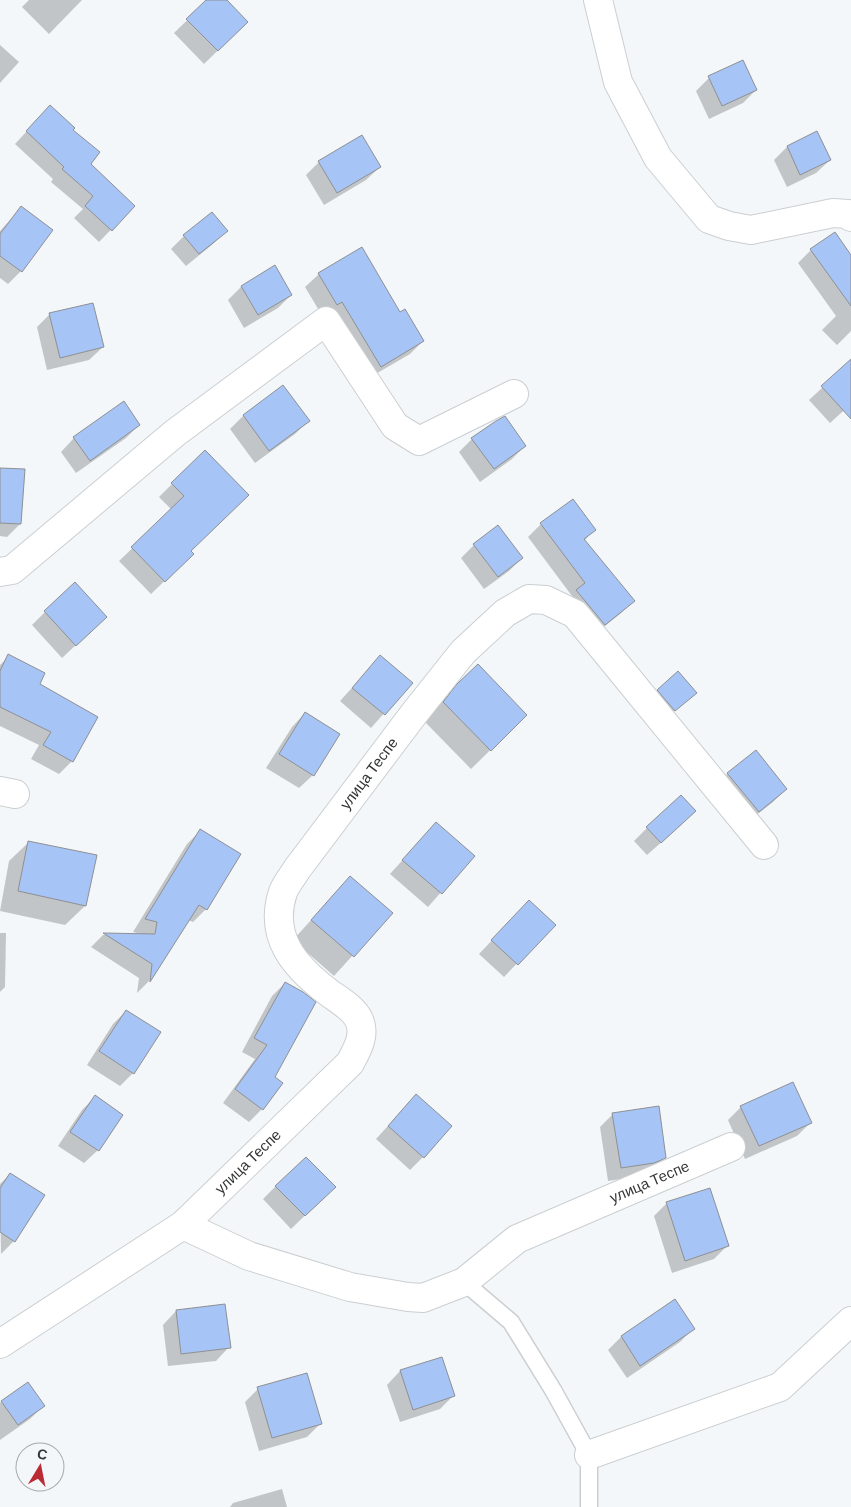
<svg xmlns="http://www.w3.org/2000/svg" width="851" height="1507" font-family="Barlow,sans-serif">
<rect width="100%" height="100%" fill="#f3f7f9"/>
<!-- shadow -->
<g fill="#0003">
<polygon points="29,0 82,0 49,34 22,7"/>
<polygon points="208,0 226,0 247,22 204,64 174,33"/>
<polygon points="0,45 19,62 0,83"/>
<polygon points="709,78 756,90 743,103 709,119 696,91"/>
<polygon points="39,118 72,130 89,164 134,206 99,242 74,218 83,209 51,182 53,179 15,144"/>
<polygon points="817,133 830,160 816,173 787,187 774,160 787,147"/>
<polygon points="319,162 380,167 366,180 324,205 306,175"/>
<polygon points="21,208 21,271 8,284 0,278 0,231"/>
<polygon points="226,231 213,244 186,266 171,249 184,236"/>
<polygon points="811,250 851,257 851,331 837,345 822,330 836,316 798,263"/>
<polygon points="275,267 291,295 278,308 244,328 228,300 241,287"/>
<polygon points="319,274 400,314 423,341 410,354 367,379 323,317 305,287"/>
<polygon points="50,314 103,347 89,360 47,370 37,327"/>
<polygon points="851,361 851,404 830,423 809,400"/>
<polygon points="283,387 308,421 295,434 255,463 230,429 243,416"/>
<polygon points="124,403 139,425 126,438 76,473 61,452 74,438"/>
<polygon points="496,422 525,446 512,459 480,482 459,452 472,439"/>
<polygon points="205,451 189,551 179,567 151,594 119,561 172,510 159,497"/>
<polygon points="0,469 20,524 7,537 0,536"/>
<polygon points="541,524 594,530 584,541 633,601 620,614 591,637 564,604 572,596 528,537"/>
<polygon points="498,526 522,558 509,571 484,589 461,558 474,545"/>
<polygon points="45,612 92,630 62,658 32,625"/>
<polygon points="9,656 38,685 72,761 59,774 31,759 39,745 0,726 0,665"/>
<polygon points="380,657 411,683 371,728 340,701"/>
<polygon points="478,666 526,715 471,769 425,722 438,705"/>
<polygon points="658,691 695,693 661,723 645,704"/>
<polygon points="305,713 313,775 299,788 266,768 292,727"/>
<polygon points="728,773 786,789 773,802 745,824 715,787"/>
<polygon points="436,823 473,856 428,907 390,874"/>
<polygon points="682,824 647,855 634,841 647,828"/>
<polygon points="200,831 240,855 206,909 193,922 188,920 149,981 137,993 139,978 91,947 103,935 142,935 142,934 133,932 187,844"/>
<polygon points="29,842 85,906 65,925 0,911 9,861"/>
<polygon points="350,877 391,913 334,976 293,940"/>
<polygon points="516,915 554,925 504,977 479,954"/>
<polygon points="0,933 6,933 5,987 0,992"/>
<polygon points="285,983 273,1078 262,1109 249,1122 223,1103 255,1059 242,1052 272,996"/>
<polygon points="126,1011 133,1073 120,1086 87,1065 113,1024"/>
<polygon points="416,1095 423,1157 410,1170 376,1139"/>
<polygon points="95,1097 121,1115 98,1150 84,1163 58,1146 82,1110"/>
<polygon points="741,1107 810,1123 797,1136 745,1159 728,1120"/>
<polygon points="613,1114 665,1157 652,1171 640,1176 608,1181 600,1127"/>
<polygon points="10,1174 14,1241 1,1254 0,1184"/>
<polygon points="276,1186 321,1200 291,1229 263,1199"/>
<polygon points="667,1203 727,1246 714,1259 672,1273 654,1216"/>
<polygon points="674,1301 693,1329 680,1342 627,1378 608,1350 621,1337"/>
<polygon points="176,1311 229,1347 216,1361 168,1366 163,1325"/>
<polygon points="441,1359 453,1396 440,1409 400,1422 387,1385 400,1371"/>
<polygon points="28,1384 43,1406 30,1419 0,1440 0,1403"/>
<polygon points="258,1389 320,1424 307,1437 259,1451 245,1402"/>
<polygon points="282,1489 287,1507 230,1507 233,1503"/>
</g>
<!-- building -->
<g fill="#a7c4f6" stroke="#8e9093">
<polygon points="206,0 227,0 248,22 218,51 186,19"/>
<polygon points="743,60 757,90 722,106 708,76"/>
<polygon points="50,105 75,128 73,130 100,152 91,164 135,206 112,231 85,206 93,196 62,169 64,167 26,131"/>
<polygon points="817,131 831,160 800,175 787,146"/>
<polygon points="362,135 381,167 337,193 318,161"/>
<polygon points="21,206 53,230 22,272 0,256 0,234"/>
<polygon points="212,212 228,231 199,254 183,235"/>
<polygon points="835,232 851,255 851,306 810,249"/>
<polygon points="362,247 400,312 405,309 424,341 381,367 342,302 337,305 318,273"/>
<polygon points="275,265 292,295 258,315 241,286"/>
<polygon points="93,303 104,347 60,358 49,313"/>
<polygon points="851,359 851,419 821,386"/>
<polygon points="283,385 310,421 269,451 243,415"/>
<polygon points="124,401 140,425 90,461 73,437"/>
<polygon points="505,416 526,446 494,469 471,438 496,421"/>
<polygon points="205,450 249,495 191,551 194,554 165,582 131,547 184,496 171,483"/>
<polygon points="0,468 25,469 21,524 0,523"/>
<polygon points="573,499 596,530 584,539 635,601 605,625 576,590 585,583 540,523"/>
<polygon points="498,525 523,558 498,577 473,544"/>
<polygon points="75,582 107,617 76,646 44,611"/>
<polygon points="8,654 45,673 40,684 98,717 73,762 43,745 51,732 0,707 0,671"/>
<polygon points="380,655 413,683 385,715 352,688"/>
<polygon points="478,664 527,715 491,751 443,702 457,684"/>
<polygon points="678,671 697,693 675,711 657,690"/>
<polygon points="305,712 340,734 314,776 279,754"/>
<polygon points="756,750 787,789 759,812 727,773"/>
<polygon points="681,795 696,811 661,843 646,827"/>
<polygon points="436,822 475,856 442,894 402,860"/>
<polygon points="200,829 241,854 207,910 199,905 150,982 152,964 103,933 155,934 157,922 145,919"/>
<polygon points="28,841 97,855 86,906 18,891"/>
<polygon points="350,876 393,913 354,957 311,920"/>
<polygon points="529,900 556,925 518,965 491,940"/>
<polygon points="285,982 303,992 316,1002 275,1077 283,1083 263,1110 235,1089 267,1045 254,1038"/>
<polygon points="126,1010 161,1032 134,1074 99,1051"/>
<polygon points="793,1082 812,1123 759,1146 740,1106"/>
<polygon points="416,1094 452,1126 424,1158 388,1126"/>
<polygon points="95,1095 123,1115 99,1151 70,1132"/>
<polygon points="659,1106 666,1158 654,1163 621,1168 612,1113"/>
<polygon points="306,1157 336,1187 305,1216 275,1186"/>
<polygon points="10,1173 45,1195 15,1242 0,1232 0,1188"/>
<polygon points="710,1188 729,1246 685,1261 666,1202"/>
<polygon points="675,1299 695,1329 640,1366 621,1336"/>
<polygon points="225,1304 231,1348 181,1354 176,1310"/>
<polygon points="442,1357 455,1396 413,1410 400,1370"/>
<polygon points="307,1373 322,1424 272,1438 257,1387"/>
<polygon points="28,1382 45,1406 18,1425 1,1401"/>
</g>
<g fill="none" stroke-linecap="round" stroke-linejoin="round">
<!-- lane casing -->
<g stroke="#cbcfd1" stroke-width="19">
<polyline id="lane" points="464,1282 511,1322 553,1390 589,1455 589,1507"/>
</g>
<!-- street casing -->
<g stroke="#cbcfd1" stroke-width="30">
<g id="street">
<polyline points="598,0 618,82 658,158 709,219 729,226 751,230 833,213 848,214 851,217"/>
<polyline points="0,572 12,570 175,433 326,321 395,426 419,441 514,394"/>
<polyline points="0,791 15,794"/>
<path id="s1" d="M183 1225 249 1256 350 1287 408 1297 423 1298 464 1282 517 1239 731 1147"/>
<path id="s2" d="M0 1344 183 1225 350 1063C357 1050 366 1035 359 1020 354 1008 337 999 328 992 295 967 268 937 283 892 286 884 293 876 297 869L413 715 463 652 505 613 529 599 546 600 575 614 764 845"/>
<polyline points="589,1455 780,1387 851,1321"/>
</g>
</g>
<!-- lane -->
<use href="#lane" stroke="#fff" stroke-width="16"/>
<!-- street -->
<use href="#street" stroke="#fff" stroke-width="28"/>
</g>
<g text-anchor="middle" stroke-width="4.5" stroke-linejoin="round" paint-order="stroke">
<!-- street labels -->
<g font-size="15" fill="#343637" stroke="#f3f7f9">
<text dy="5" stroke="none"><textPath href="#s2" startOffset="804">улица Теспе</textPath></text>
<text dy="5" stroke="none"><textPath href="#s2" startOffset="309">улица Теспе</textPath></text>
<text dy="5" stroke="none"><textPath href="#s1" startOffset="509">улица Теспе</textPath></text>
</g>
</g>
<!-- north arrow -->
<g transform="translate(40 1467) rotate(10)"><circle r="24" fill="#f3f7f9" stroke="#a7aaab"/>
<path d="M0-4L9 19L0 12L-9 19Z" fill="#bb2b36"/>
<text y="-8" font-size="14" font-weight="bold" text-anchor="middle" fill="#343637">С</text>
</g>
</svg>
